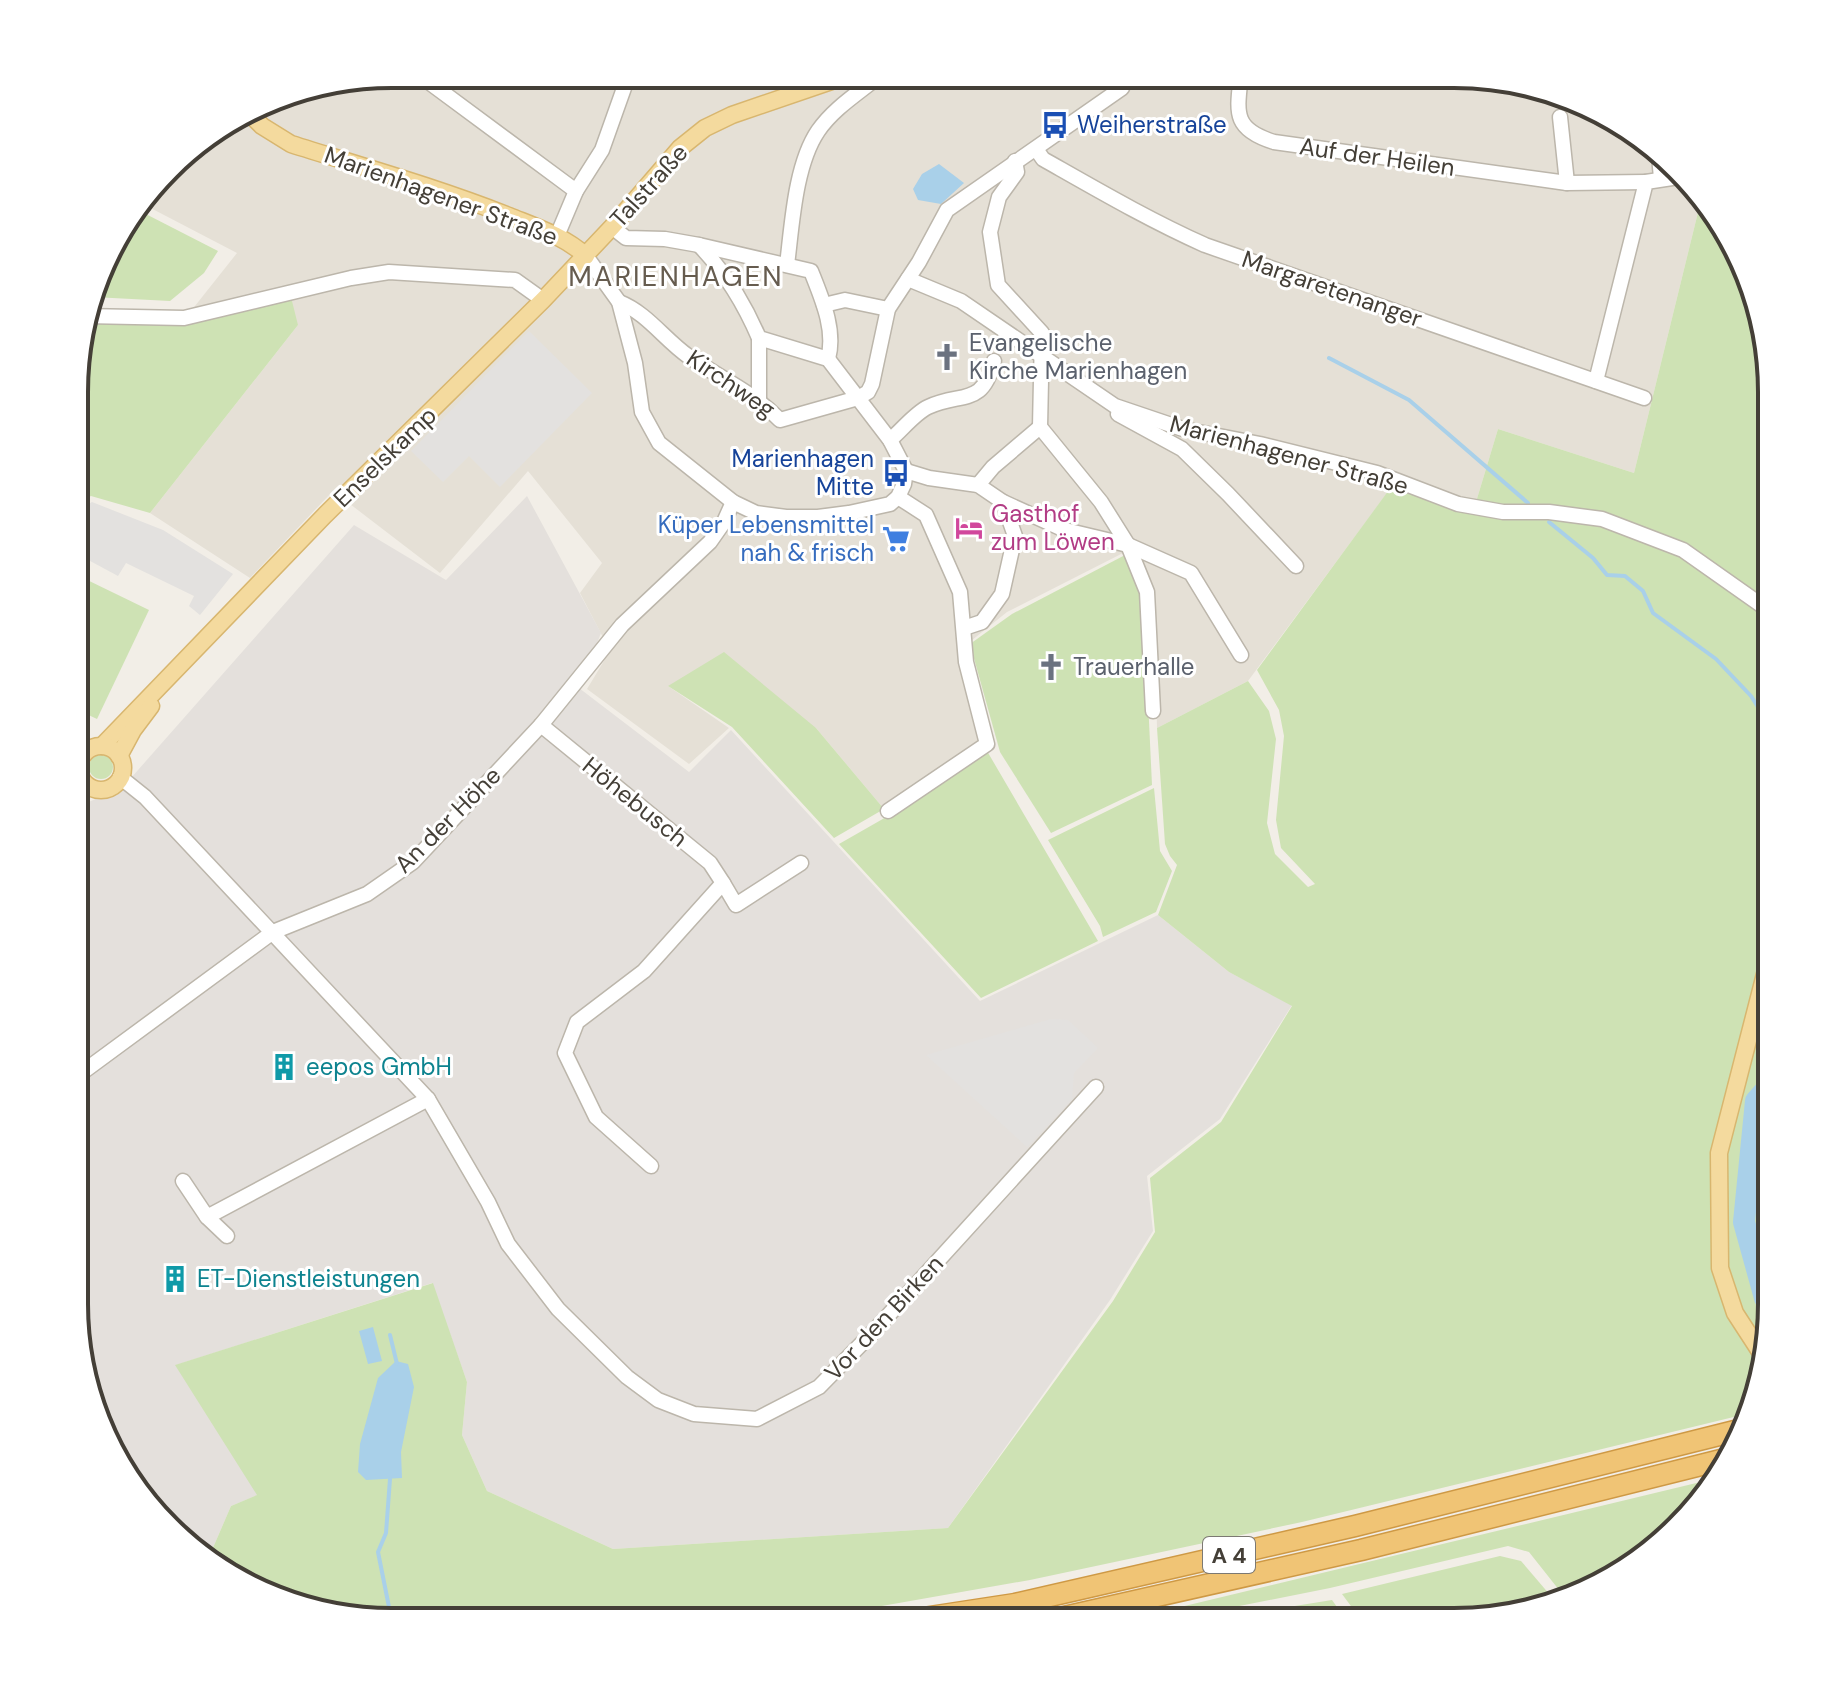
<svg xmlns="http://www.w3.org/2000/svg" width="1846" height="1696" font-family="'DM Sans',sans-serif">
<rect width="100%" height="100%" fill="#f2eee7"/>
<!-- residential -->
<polygon fill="#e5e0d6" points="392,74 1475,75 1595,107 1693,183 1702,196 1634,473 1498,429 1476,502 1399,477 1248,681 1157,728 1155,647 1127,551 1007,612 961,649 980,744 884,809 816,728 668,686 729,728 689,764 587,689 610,651 580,593 602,563 528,471 440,573 333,491 250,578 150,513 298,325 191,311 237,253 141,203 183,153 289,91"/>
<!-- industrial -->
<polygon fill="#e4e0dc" points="527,496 601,633 579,688 689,772 731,730 980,1001 1158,915 1229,972 1292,1005 1220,1119 1147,1176 1153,1231 1110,1300 948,1528 613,1549 487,1491 462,1435 467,1382 432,1283 176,1365 258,1495 231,1506 209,1557 153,1513 98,1425 75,1324 77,807 98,798 116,795 354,525 446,580"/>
<!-- green -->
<g fill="#cee2b4">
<path d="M1702 196 1748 270 1771 371V606L1704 560 1694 562 1771 617 1772 1304 1746 1414 1302 1522 1030 1580 791 1622H392L252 1589 209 1557 231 1506 257 1495 175 1365 433 1283 467 1382 462 1435 487 1491 613 1549 948 1528 1113 1301 1155 1232 1150 1178 1221 1122 1292 1006 1229 972 1158 915 1177 865 1170 856 1165 844 1157 728 1248 681 1269 711 1276 739 1267 823 1275 854 1308 887 1315 884 1281 848 1276 820 1284 736 1279 710 1257 670 1394 483C1432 498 1468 512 1509 516 1530 517 1551 516 1572 519V512L1506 508 1476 502 1498 429 1634 473Z"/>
<polygon points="136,209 218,251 204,273 170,301 93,297 117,233"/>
<polygon points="291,297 298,325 150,513 91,496 79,502 80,330 83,323 189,323"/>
<polygon points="1127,554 1143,594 1152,785 1051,833 1000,752 970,644 1012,614"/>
<polygon points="79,576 149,610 97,719 78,710"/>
<polygon points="724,652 816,728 884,809 834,838 732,727 668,686"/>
<polygon points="987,751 1098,941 981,998 839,844 888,816"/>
<circle cx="101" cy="767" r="12"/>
<polygon points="1154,788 1160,851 1172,871 1156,912 1103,937 1100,926 1048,840"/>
<polygon points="1713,1479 1663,1543 1575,1598 1567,1600 1529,1552 1508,1546 1330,1588 1159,1622 1118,1622"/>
<polygon points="1500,1556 1521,1561 1556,1602 1474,1621 1362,1621 1342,1594"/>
<polygon points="1332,1600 1347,1621 1206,1622 1220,1618"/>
</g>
<!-- parking -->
<g fill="#e3e1df">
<polygon points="529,331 592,393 500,487 469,456 443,482 411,451"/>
<polygon points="92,502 163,530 233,574 200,615 189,606 194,596 126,563 118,576 79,555 79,510"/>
<polygon points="1051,1019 1068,1020 1098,1048 1074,1073 1072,1099 1027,1147 926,1055"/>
</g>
<!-- water -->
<g fill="#a9d0e9">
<polygon points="939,164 964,183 941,204 918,200 913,189 922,174"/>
<polygon points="373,1327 382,1361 368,1364 359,1331"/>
<polygon points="396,1361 408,1364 414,1387 401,1452 402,1478 366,1480 358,1472 360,1444 378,1378"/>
</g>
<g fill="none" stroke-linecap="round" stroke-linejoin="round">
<!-- stream -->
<g stroke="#a9d0e9" stroke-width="4">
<polyline points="1329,358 1409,400 1528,503"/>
<polyline points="1549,522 1593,558 1607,575 1625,576 1643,591 1653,613 1716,659 1751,696 1772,729"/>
<path d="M1755 1114C1764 1125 1763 1139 1772 1151"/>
<polyline points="1772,1158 1769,1167 1772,1172"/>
<polyline points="390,1335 397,1364"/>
<polyline points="390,1479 386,1533 378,1552 391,1617"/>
</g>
<!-- river -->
<polyline stroke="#a9d0e9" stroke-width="22" points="1771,1309 1765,1298 1744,1222 1756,1101 1772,1083"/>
<!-- minor casing -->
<g stroke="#bcb6ab" stroke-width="17">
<g id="minor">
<polyline points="418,74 576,191"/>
<path d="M1241 75C1237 112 1232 129 1274 142L1567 183 1646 182"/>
<polyline points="1560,117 1567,183"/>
<path d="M1036 149 1043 159C1096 189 1149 220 1205 245L1644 398"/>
<polyline points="1659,156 1661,178"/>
<polyline points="1015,161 1017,172 999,197 990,232 998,285 1042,333 1040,427 1101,502 1128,545 1147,592 1153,711"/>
<path d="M612 227 626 238 665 239 699 245 811 271C822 299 836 330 828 359"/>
<polyline points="557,236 576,191 602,150 629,74"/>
<path d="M586 256 619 302 635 363 642 412 659 443 733 502 756 513 786 517H818L849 513 890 504 898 497 904 484 906 471 890 440 828 359 759 338C744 303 726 273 699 245"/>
<path d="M787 265C792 225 795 165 818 131 833 109 857 94 878 77V74"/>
<polyline points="908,279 961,301 1115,406 1183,429 1260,444 1377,473 1458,504 1503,512 1549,512 1602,519 1683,550 1771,612"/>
<path d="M619 302C647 313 664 339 688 356 721 379 750 390 780 420L858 398 868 392 872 384 888 309 919 262 947 210 1122 88 1123 74"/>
<polyline points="824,305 845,300 888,309"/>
<polyline points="85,316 184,318 351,278 389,272 515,280 543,300"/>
<polyline points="1596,381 1646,182 1685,176"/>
<polyline points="759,399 759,338"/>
<polyline points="1118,414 1182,449 1228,494 1296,566"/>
<path d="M890 440C902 430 915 413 928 407 962 391 982 408 994 361"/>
<polyline points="906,471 929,478 978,485 1003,502 1065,530 1128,545 1191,573 1241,655"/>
<polyline points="978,485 993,467 1040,427"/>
<polyline points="964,628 982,622 1002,594 1015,536 1003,502"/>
<polyline points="541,725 710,863 723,883 644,971 577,1022 565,1053 596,1117 651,1166"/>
<polyline points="120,777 145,797 428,1099 488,1202 508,1244 558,1309 627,1377 658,1400 694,1414 757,1419 819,1387 874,1331 1096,1087"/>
<polyline points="888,811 987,744 966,662 960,592 926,515 898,497"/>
<polyline points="723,883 736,905 801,863"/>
<polyline points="76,1077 273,932 367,894 413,862 541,725 622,625 710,542 724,522 733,502"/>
<polyline points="183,1181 207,1217 428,1099"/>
<polyline points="207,1217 227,1236"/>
</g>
</g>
<!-- major casing -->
<g stroke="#d8b66f" stroke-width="19">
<g id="major">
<path d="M250 114 262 126 291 144C364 167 438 188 509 216 536 227 564 236 586 256"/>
<polyline points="102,746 325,515 543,300 612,227 680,148 705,128 732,115 852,74"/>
<circle cx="101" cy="768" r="22"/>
<polyline points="119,756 133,730 151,706"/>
<polyline points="1761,1353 1735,1313 1720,1268 1719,1153 1772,947"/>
</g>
</g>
<!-- highway casing -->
<g stroke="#ce9945" stroke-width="23">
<g id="highway">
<polyline points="897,1622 1015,1604 1355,1526 1743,1429"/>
<polyline points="1042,1622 1361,1550 1729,1458"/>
</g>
</g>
<!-- minor -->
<use href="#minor" stroke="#fff" stroke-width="14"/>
<!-- major -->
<use href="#major" stroke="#f4da9e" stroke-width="16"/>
<!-- highway -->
<use href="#highway" stroke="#f0c475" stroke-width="20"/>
</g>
<!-- icons -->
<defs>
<g id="bus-bare" transform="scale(2.16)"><path d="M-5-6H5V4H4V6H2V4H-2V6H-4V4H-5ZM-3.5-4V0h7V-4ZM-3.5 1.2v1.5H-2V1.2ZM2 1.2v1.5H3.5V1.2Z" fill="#1a4fb4" stroke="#fff" stroke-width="2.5" paint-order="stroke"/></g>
<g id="church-bare" transform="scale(2.16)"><path d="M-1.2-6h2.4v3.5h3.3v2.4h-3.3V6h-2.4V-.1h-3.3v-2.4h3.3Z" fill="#6b7280" stroke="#fff" stroke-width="2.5" paint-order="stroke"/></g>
<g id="hotel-bare" transform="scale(2.16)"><path d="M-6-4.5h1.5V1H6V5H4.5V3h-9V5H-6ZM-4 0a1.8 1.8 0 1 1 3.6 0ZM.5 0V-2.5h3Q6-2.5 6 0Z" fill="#d1479c" stroke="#fff" stroke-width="2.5" paint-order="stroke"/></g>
<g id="supermarket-bare" transform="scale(2.16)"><path d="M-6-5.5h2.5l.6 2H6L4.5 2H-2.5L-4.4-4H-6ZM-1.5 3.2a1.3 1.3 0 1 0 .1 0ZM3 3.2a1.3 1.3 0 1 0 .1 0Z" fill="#3f7fe0" stroke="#fff" stroke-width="2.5" paint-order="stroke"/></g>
<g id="building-bare" transform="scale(2.16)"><path d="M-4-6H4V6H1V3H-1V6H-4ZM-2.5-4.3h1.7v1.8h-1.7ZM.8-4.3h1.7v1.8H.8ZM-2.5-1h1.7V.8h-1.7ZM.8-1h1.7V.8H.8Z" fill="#0f9aa8" stroke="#fff" stroke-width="2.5" paint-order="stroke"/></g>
</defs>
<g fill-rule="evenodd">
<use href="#bus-bare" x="1055" y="125"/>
<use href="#church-bare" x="947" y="357"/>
<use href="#bus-bare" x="896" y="473"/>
<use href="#hotel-bare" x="969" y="528"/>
<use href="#supermarket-bare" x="896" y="539"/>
<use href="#church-bare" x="1051" y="667"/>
<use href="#building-bare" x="284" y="1067"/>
<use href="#building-bare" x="175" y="1279"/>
</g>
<g text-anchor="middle" stroke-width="6" stroke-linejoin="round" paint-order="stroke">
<!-- shield labels -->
<rect fill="#fff" stroke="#7c7973" stroke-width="2" x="1203" y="1537" width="52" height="36" rx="6"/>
<g font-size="22" font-weight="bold" fill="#443f37">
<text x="1229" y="1563">A 4</text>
</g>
<!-- transit labels -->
<g font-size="24" fill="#164399" stroke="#fff" text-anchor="start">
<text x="1077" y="133">Weiherstraße</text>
<text x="874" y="467" text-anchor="end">Marienhagen<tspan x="874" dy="28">Mitte</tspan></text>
</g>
<!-- street labels -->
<g font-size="24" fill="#443f37" stroke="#fff">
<text transform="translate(1377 157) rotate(8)" y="8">Auf der Heilen</text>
<text transform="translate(649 186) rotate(-48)" y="8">Talstraße</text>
<text transform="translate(441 196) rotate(20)" y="8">Marienhagener Straße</text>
<text transform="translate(1332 289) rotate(19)" y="8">Margaretenanger</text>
<text transform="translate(731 384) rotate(34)" y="8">Kirchweg</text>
<text transform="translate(1289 455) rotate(15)" y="8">Marienhagener Straße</text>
<text transform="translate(385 457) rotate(-44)" y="8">Enselskamp</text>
<text transform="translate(635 802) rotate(39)" y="8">Höhebusch</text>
<text transform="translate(448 820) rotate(-45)" y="8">An der Höhe</text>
<text transform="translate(884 1318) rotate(-47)" y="8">Vor den Birken</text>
</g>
<!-- worship labels -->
<g font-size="24" fill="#5b616d" stroke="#fff" text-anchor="start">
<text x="969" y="351">Evangelische<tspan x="969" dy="28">Kirche Marienhagen</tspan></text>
<text x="1073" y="675">Trauerhalle</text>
</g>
<!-- hotel labels -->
<g font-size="24" fill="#b23c85" stroke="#fff" text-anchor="start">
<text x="991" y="522">Gasthof<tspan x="991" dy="28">zum Löwen</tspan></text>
</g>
<!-- shop labels -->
<g font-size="24" fill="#366cbe" stroke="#fff" text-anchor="end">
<text x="874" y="533">Küper Lebensmittel<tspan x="874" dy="28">nah &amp; frisch</tspan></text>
</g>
<!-- culture labels -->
<g font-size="24" fill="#0d838f" stroke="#fff" text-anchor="start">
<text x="306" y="1075">eepos GmbH</text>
<text x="197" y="1287">ET-Dienstleistungen</text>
</g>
<!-- quarter labels -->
<g font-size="28" letter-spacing="2" fill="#665c4f" stroke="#fff">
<text x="676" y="286">MARIENHAGEN</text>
</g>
</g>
<!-- crop -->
<path d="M0 0H1846V1696H0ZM392 88H1454A304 304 0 0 1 1758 392V1304A304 304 0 0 1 1454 1608H392A304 304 0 0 1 88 1304V392A304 304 0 0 1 392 88Z" fill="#fff" fill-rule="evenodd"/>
<path fill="none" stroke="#443f37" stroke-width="4" d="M392 88H1454A304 304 0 0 1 1758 392V1304A304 304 0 0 1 1454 1608H392A304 304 0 0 1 88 1304V392A304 304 0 0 1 392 88Z"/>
</svg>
